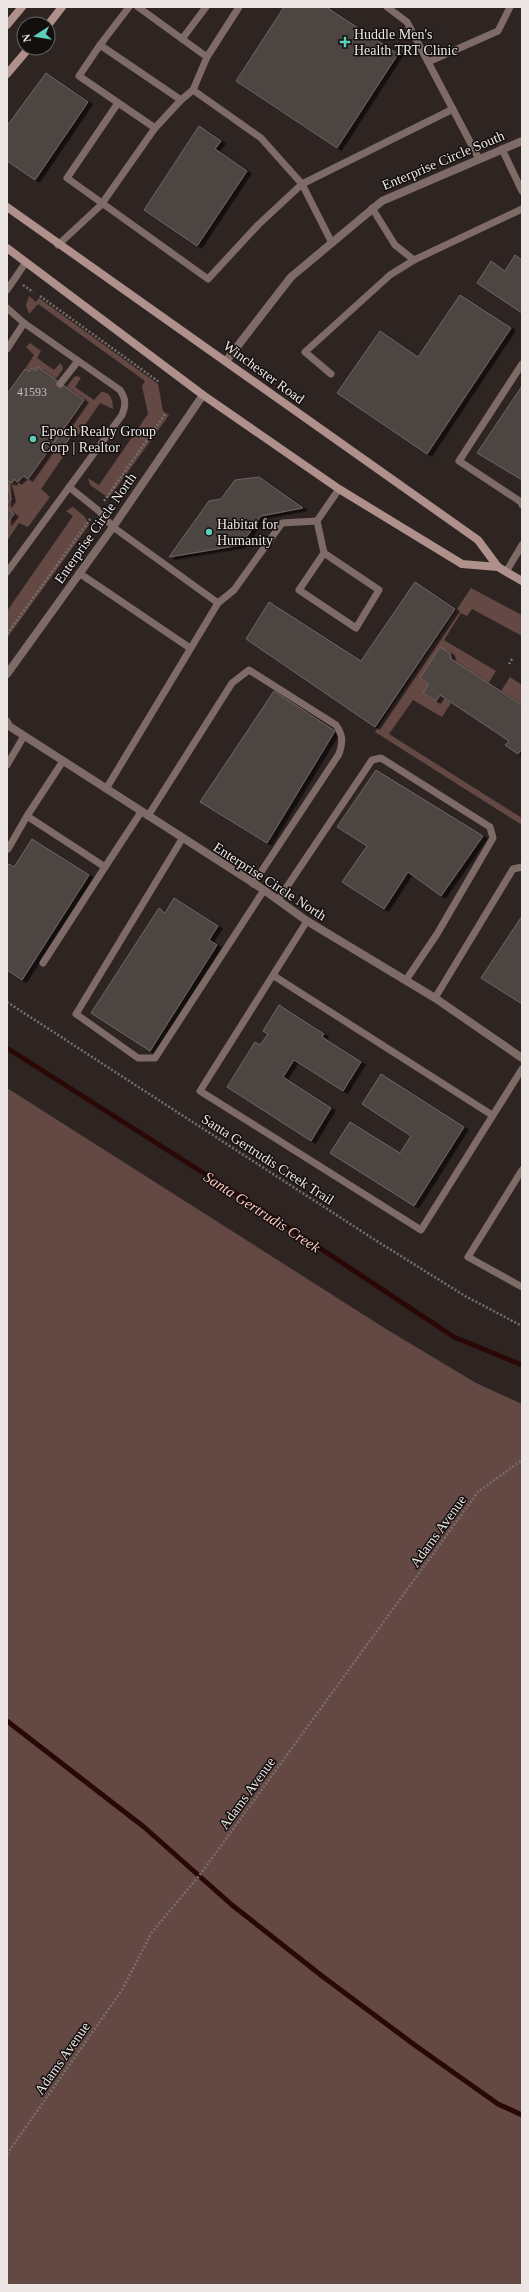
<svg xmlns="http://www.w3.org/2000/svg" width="529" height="2292" font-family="Georgia,serif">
<defs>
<filter id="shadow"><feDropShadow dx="4.5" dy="2.5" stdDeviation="0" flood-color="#0009"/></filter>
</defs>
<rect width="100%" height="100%" fill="#2e2523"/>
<!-- green -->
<g fill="#644843">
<polygon points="29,296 36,302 39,298 158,384 163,411 169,415 109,498 90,485 88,478 99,485 148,414 142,386 145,381 38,304 29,314 26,305"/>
<polygon points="30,343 41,351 37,358 54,370 60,363 62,365 63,369 55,380 38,368 36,371 32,368 29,372 25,369 34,355 26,347"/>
<path d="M77 376 81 378 75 387 94 400 101 392C111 391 113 401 113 409L100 403 41 489 50 497 28 527 19 523 7 541V523L13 514 7 509 11 499 7 483 14 479 17 482 20 478 22 480 24 476 28 479 53 444 61 450 71 436 63 430 66 388 74 377Z"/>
<polygon points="73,507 85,517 89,525 7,638 7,611 73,516 66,511"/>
<polygon points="471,588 522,615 522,636 472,609 467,616 461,613 444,640 496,671 488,684 451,659 450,653 440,647 420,678 429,684 423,693 436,701 440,695 451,703 442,717 413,700 389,734 522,818 522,825 375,732"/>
<polygon points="510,677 522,685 522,705 501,691"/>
<polygon points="7,1088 386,1329 476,1383 522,1404 522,2285 7,2285"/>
</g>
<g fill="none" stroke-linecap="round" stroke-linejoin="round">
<!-- stream -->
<g stroke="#290805" stroke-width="5">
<polyline points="7,1048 279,1221 454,1337 522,1365"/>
<polyline points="7,1721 144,1827 232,1905 322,1976 416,2046 498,2104 522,2115"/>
</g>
</g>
<!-- building -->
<g fill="#4e4442" stroke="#706563" filter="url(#shadow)">
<polygon points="284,7 326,7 398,54 337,148 236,81"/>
<polygon points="46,73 88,102 35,180 7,161 7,126"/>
<polygon points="199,126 221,141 215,149 247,171 197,246 144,210"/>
<polygon points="515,255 522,260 522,313 477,283 491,261 505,271"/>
<polygon points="460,295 511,328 427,454 337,393 380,331 418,357"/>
<polygon points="38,367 84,400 28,479 24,476 17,482 14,479 12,483 9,481 7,483 11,499 7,505 7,394 25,369 29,372 32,368 36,371"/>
<polygon points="522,386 522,480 477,453"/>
<polygon points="63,430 71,436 61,450 53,444"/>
<polygon points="259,477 303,508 261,516 241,545 169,557 209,501 221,499 235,480"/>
<polygon points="7,509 14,514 7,523"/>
<polygon points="415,582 455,609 375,727 246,639 269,602 361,661"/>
<polygon points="440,647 450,653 451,659 522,705 522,749 518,754 505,745 509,741 440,695 436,701 423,693 429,684 420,678"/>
<polygon points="274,691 335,731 267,843 200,802"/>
<polygon points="376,770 483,836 441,896 408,872 384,909 342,882 367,846 337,827"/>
<polygon points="32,839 89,875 22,980 7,970 7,866 9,864 14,867"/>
<polygon points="174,898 218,926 209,940 217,945 150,1051 91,1013 159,908 165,913"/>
<polygon points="522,916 522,1004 481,978"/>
<polygon points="279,1005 324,1034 322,1037 361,1062 343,1091 294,1060 283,1077 331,1108 311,1141 227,1087 255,1042 260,1045 268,1034 263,1031"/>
<polygon points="381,1074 464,1127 414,1206 330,1153 350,1122 400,1153 411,1136 362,1104"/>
</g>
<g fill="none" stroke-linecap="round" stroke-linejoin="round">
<!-- path -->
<g stroke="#776f6d" stroke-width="2.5" stroke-dasharray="2 2" stroke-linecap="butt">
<polyline points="23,285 33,292"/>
<polyline points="40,296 159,382"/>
<polyline points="104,501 166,413"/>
<polyline points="7,634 91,518"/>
<polyline points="509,664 513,657"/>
<polyline points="7,1002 372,1238 465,1296 522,1326"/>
<polyline points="7,2154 122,1990 152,1932 199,1876 478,1492 522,1460"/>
</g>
<!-- service -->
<g stroke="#7e6a67" stroke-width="7">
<polyline points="129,7 100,45 181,100"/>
<polyline points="138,7 207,57"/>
<polyline points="387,7 407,22 479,159"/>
<polyline points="182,39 206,7"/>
<polyline points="100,45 79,76 155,128"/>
<polyline points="428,62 498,31 510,7"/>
<polyline points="118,103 67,178 208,279 258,225 302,184 261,138 193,90"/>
<polyline points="502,149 522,191"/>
<polyline points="372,208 395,245 414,260 522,209"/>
<polyline points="332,243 302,184 453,109"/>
<polyline points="58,245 101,205 155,128 181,100 193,90 207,57 239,7"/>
<polyline points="7,290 26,262"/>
<path d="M7 308 24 323 120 390C126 399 126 405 122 415L7 572"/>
<polyline points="7,349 24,323"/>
<polyline points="522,364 459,461 521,502 522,505"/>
<polyline points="331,374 305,352 390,275 414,260"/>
<polyline points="60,384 78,361"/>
<polyline points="69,487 99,511 113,527 218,603"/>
<polyline points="324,553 379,590 356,628 299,590 324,553 317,521 339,489"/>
<polyline points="506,572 522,545"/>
<polyline points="79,573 190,648"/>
<polyline points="63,761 27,816 105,867 141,812"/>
<polyline points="7,765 24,736"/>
<polyline points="106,789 218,603 234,590 282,523 317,521"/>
<path d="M148 816 232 683 249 670 336 725C343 735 343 742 339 754L253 884"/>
<polyline points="182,839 76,1014 138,1058 155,1058 264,890"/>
<polyline points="8,849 27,816"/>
<polyline points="278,900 372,760 381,758 490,827 493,838 437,934 406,980"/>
<polyline points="307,921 200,1091 421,1230 522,1069"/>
<polyline points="43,963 105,867"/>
<polyline points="274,976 492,1115"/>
<polyline points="435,998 513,869 522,867"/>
<polyline points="522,1170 468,1257 522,1287"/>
</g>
<!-- minor -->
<polyline stroke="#7e6a67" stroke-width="8" points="226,361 291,277 382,201 522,141"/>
<!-- tertiary -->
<g stroke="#7e6a67" stroke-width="8">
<polyline points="7,674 113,527 203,395"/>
<polyline points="7,722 9,726 264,890 307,921 435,998 522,1058"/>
</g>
<!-- secondary -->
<g stroke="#af908b" stroke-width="8">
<polyline points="7,25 22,7"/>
<polyline points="48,25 62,7"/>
<polyline points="7,74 29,48"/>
<polyline points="7,207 478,540 498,567 522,581"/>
<polyline points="7,248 203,395 339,489 462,564 498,567"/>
</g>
</g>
<!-- markers -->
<g fill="#5cceba" stroke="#130f0e" stroke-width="1.5">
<path d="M343 36h4v4h4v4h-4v4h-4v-4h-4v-4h4z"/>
<circle cx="33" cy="439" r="4"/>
<circle cx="209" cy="532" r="4"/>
</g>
<g text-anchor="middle" stroke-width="3" stroke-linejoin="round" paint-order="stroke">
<!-- number labels -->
<g font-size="12" fill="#c4bebc">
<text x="32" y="396">41593</text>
</g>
<!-- poi labels -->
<g font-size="14" fill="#ece6e5" stroke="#130f0e" text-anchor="start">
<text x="354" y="39">Huddle Men's<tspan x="354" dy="16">Health TRT Clinic</tspan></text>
<text x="41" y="436">Epoch Realty Group<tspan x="41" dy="16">Corp | Realtor</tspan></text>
<text x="217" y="529">Habitat for<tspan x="217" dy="16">Humanity</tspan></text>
</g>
<!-- street labels -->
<g font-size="14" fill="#ece6e5" stroke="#130f0e">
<text transform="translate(443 160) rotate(-23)" y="5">Enterprise Circle South</text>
<text transform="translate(264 372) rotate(36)" y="5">Winchester Road</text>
<text transform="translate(95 528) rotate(-55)" y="5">Enterprise Circle North</text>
<text transform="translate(270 881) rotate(33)" y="5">Enterprise Circle North</text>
<text transform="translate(268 1159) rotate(33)" y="5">Santa Gertrudis Creek Trail</text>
<text transform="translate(438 1531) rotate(-54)" y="5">Adams Avenue</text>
<text transform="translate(247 1793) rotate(-54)" y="5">Adams Avenue</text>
<text transform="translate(62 2058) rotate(-55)" y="5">Adams Avenue</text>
</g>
<!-- water labels -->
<g font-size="15" font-style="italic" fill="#fec3b8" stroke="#130f0e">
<text transform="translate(262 1212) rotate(33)" y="5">Santa Gertrudis Creek</text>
</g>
</g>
<!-- border -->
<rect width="529" height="2292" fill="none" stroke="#ece6e5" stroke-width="16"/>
<!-- north arrow -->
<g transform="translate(36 36) rotate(258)"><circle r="19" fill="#130f0e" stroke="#6a6564"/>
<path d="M0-3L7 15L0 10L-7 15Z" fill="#5cceba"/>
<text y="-6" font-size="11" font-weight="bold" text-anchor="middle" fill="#ece6e5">N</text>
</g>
</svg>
